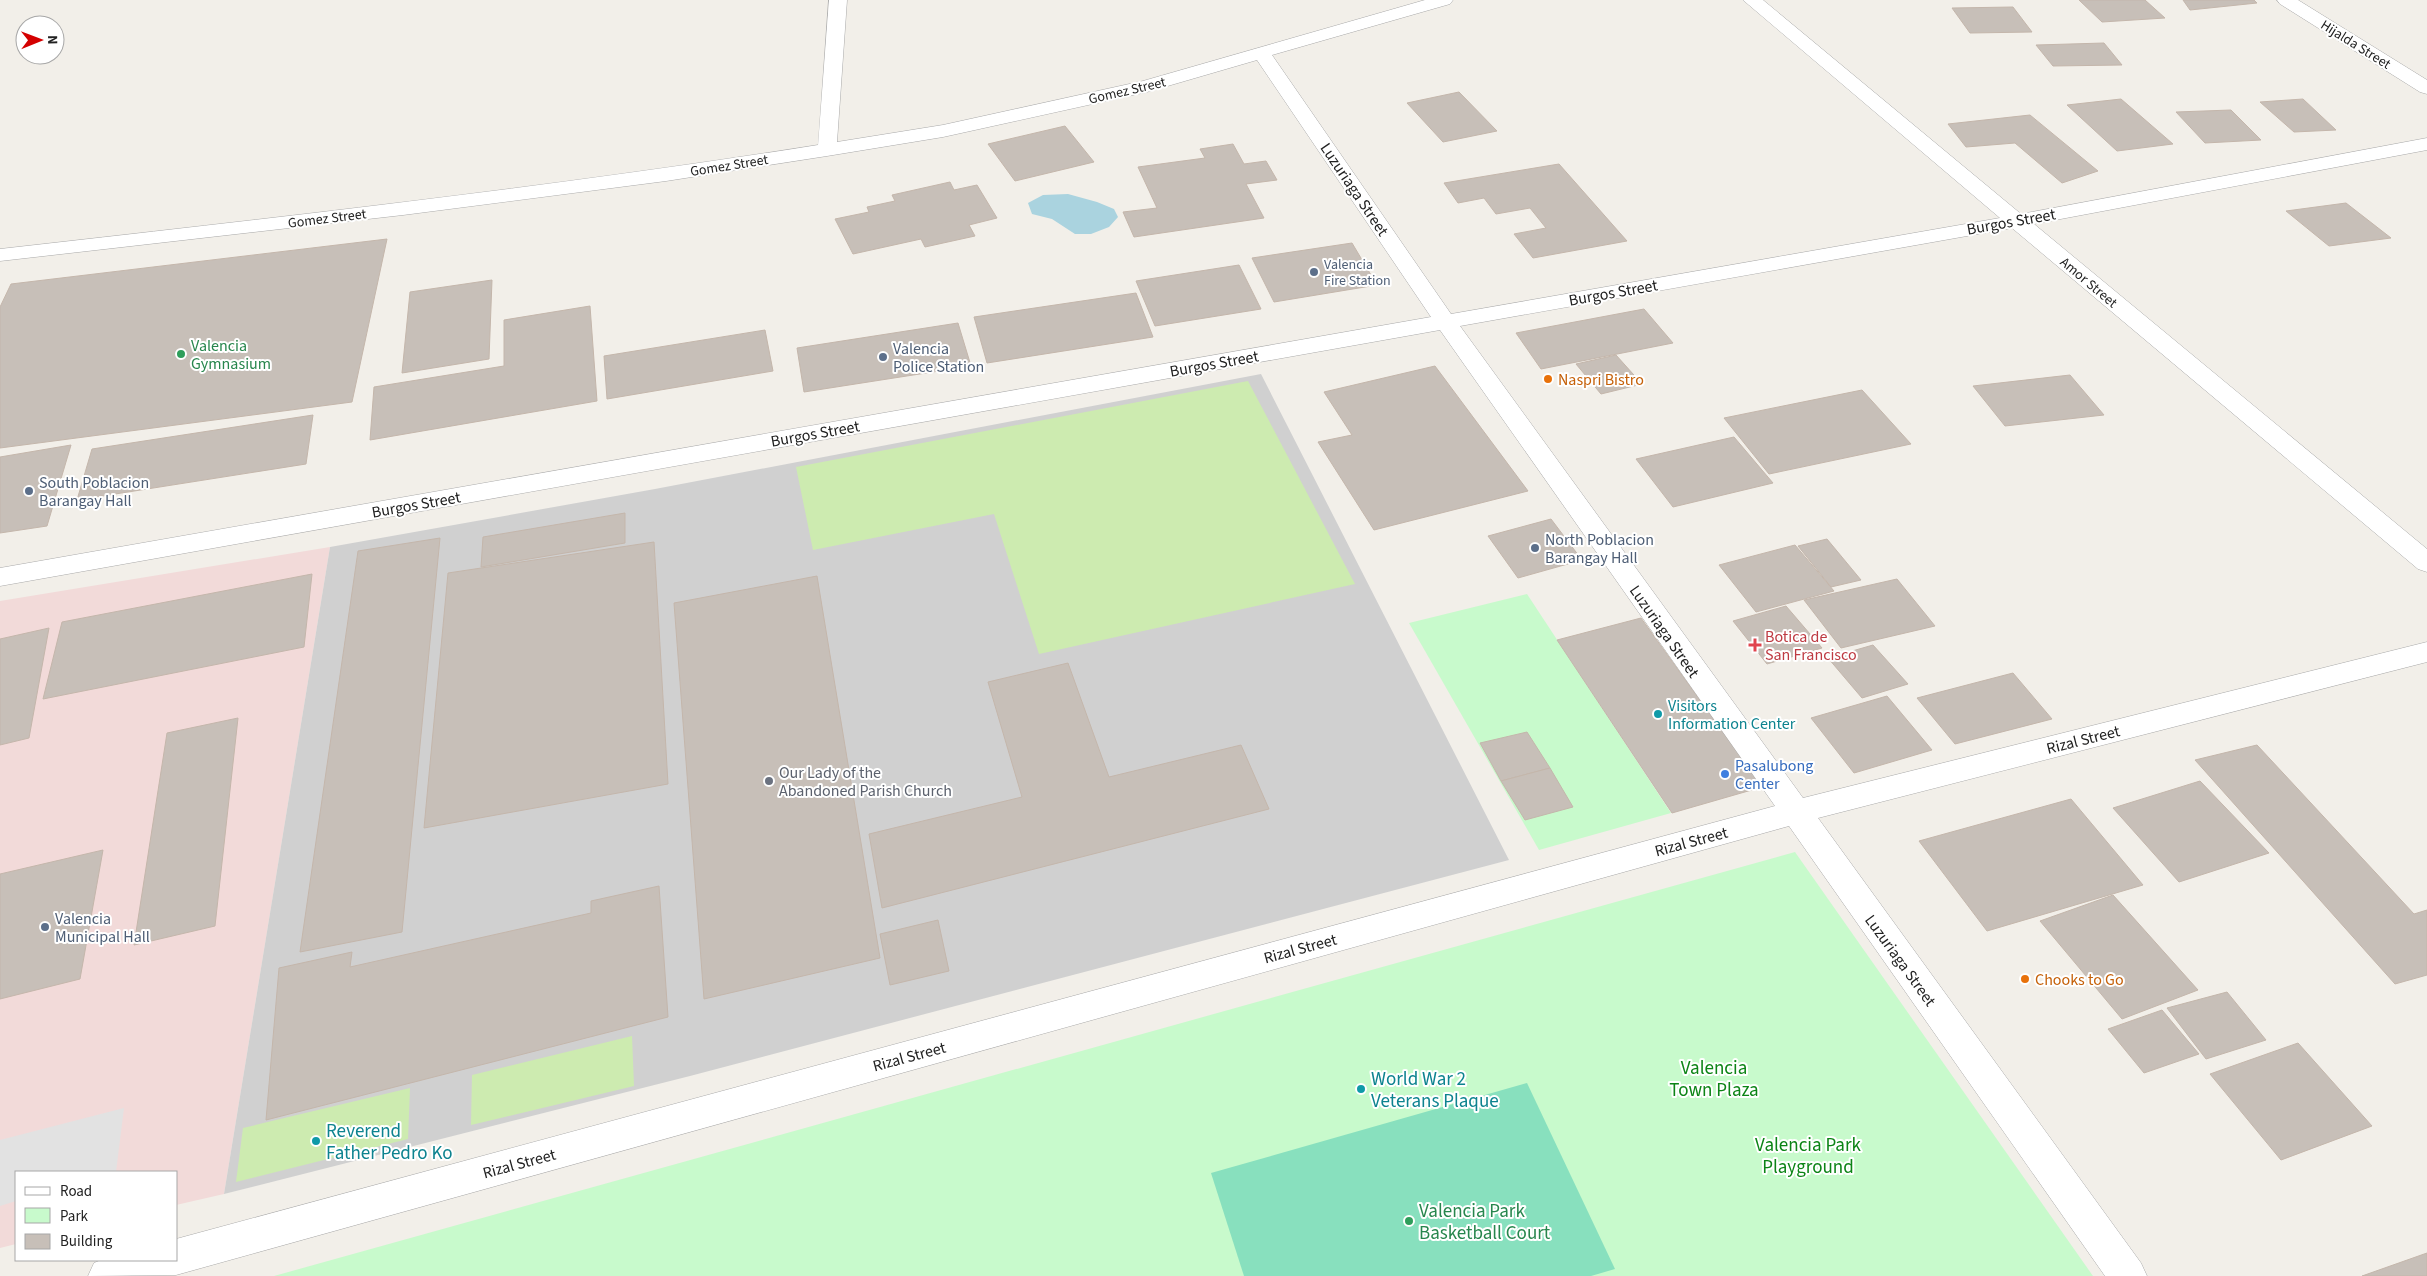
<svg xmlns="http://www.w3.org/2000/svg" width="2427" height="1276" font-family="'Source Sans 3',sans-serif">
<rect width="100%" height="100%" fill="#f2efe9"/>
<!-- commercial -->
<polygon fill="#f2dad9" points="330,547 224,1194 176,1205 176,1172 16,1172 16,1244 0,1248 0,601"/>
<!-- religious -->
<polygon fill="#d0d0d0" points="1261,374 1509,860 690,1076 224,1194 330,547 655,489"/>
<!-- grass -->
<g fill="#cdebb0">
<polygon points="1248,381 1355,584 1039,654 994,514 813,550 796,467"/>
<polygon points="632,1036 634,1086 471,1125 472,1075"/>
<polygon points="410,1088 408,1139 236,1182 243,1128"/>
</g>
<!-- park -->
<g fill="#c8facc">
<polygon points="1527,594 1671,813 1539,850 1409,623"/>
<polygon points="1795,852 2093,1276 274,1276"/>
</g>
<!-- pitch -->
<polygon fill="#88e0be" points="1527,1083 1615,1269 1591,1276 1244,1276 1211,1173"/>
<!-- parking -->
<polygon fill="#e2e2e2" points="124,1108 116,1172 16,1172 16,1201 0,1206 0,1140"/>
<!-- water -->
<polygon fill="#aad3df" points="1068,194 1097,202 1114,209 1118,217 1109,227 1091,234 1075,234 1052,219 1032,214 1028,203 1043,195"/>
<!-- building -->
<g fill="#c7bfb8" stroke="#c4b6ab">
<polygon points="2079,0 2145,0 2165,18 2102,22"/>
<polygon points="2183,0 2254,0 2257,3 2190,10"/>
<polygon points="2013,7 2032,32 1970,33 1952,8"/>
<polygon points="2104,43 2122,65 2053,66 2036,45"/>
<polygon points="1459,92 1497,131 1443,142 1407,103"/>
<polygon points="2121,99 2173,144 2117,151 2067,105"/>
<polygon points="2303,99 2336,130 2294,132 2260,102"/>
<polygon points="2231,110 2261,140 2205,143 2176,112"/>
<polygon points="2030,115 2098,171 2062,183 2015,143 1966,147 1948,124"/>
<polygon points="1065,126 1094,162 1015,181 988,144"/>
<polygon points="1233,144 1244,164 1266,161 1277,180 1246,184 1264,218 1134,237 1123,212 1157,208 1138,167 1205,158 1200,149"/>
<polygon points="1559,164 1627,241 1533,258 1514,234 1546,228 1530,208 1496,214 1484,198 1458,203 1444,183"/>
<polygon points="950,182 954,190 977,185 997,218 969,225 975,236 925,247 921,239 853,254 835,219 869,212 867,207 895,201 892,195"/>
<polygon points="2346,203 2391,238 2329,246 2286,211"/>
<polygon points="387,239 352,402 0,448 0,307 11,284"/>
<polygon points="1352,243 1377,285 1274,302 1252,258"/>
<polygon points="1239,265 1261,309 1155,326 1136,281"/>
<polygon points="492,280 489,359 402,373 410,292"/>
<polygon points="1136,293 1153,337 987,363 974,317"/>
<polygon points="590,306 597,401 370,440 374,387 504,366 504,320"/>
<polygon points="1644,309 1673,343 1541,369 1516,333"/>
<polygon points="958,323 971,366 804,392 797,348"/>
<polygon points="765,330 773,371 607,399 604,356"/>
<polygon points="1616,355 1642,384 1601,394 1576,364"/>
<polygon points="1435,366 1528,491 1374,530 1318,442 1352,435 1324,392"/>
<polygon points="2070,375 2104,415 2005,426 1973,386"/>
<polygon points="1862,390 1911,444 1769,474 1724,418"/>
<polygon points="313,415 306,464 77,500 92,449"/>
<polygon points="1734,437 1773,483 1673,507 1636,459"/>
<polygon points="71,445 47,526 0,533 0,457"/>
<polygon points="625,513 625,543 481,567 483,537"/>
<polygon points="1551,519 1582,560 1518,578 1488,536"/>
<polygon points="440,538 402,932 300,952 358,551"/>
<polygon points="1827,539 1861,580 1831,587 1798,546"/>
<polygon points="654,542 668,784 424,828 448,573"/>
<polygon points="1795,545 1834,591 1756,612 1719,565"/>
<polygon points="312,574 304,647 43,699 62,622"/>
<polygon points="817,576 880,958 704,999 674,603"/>
<polygon points="1897,579 1935,626 1841,648 1804,600"/>
<polygon points="1786,606 1822,648 1767,664 1733,621"/>
<polygon points="1641,618 1762,787 1672,813 1557,640"/>
<polygon points="49,628 29,738 0,745 0,639"/>
<polygon points="1873,645 1908,684 1862,698 1828,658"/>
<polygon points="1068,663 1109,777 1241,745 1269,809 882,908 869,834 1022,797 988,682"/>
<polygon points="2013,673 2052,719 1955,744 1917,698"/>
<polygon points="1887,696 1932,750 1854,773 1811,718"/>
<polygon points="238,718 215,926 134,945 167,733"/>
<polygon points="1527,732 1550,768 1501,781 1480,743"/>
<polygon points="2257,745 2414,914 2427,910 2427,975 2395,984 2195,760"/>
<polygon points="1550,768 1573,807 1525,820 1501,781"/>
<polygon points="2200,781 2269,853 2179,882 2113,808"/>
<polygon points="2071,799 2143,885 1987,931 1919,841"/>
<polygon points="103,850 80,979 0,999 0,874"/>
<polygon points="659,886 668,1017 266,1120 279,968 352,952 350,967 591,913 591,901"/>
<polygon points="2113,895 2198,990 2122,1019 2040,921"/>
<polygon points="938,920 949,971 890,985 880,934"/>
<polygon points="2227,992 2266,1040 2206,1059 2167,1008"/>
<polygon points="2162,1010 2199,1054 2144,1073 2108,1029"/>
<polygon points="2298,1043 2372,1126 2281,1160 2210,1074"/>
<polygon points="2427,1253 2427,1276 2362,1276"/>
</g>
<g fill="none" stroke-linecap="round" stroke-linejoin="round">
<!-- minor casing -->
<g stroke="#a9a9a9" stroke-width="1">
<g id="minor">
<path d="M829 0H847L837 142 943 125 1143 81 1425 0H1453L1450 4 1272 55 1451 314 2000 218 1743 0H1763L2021 214 2427 138V150L2034 224 2427 549V572L2418 569 2012 228 1460 326 1803 798 2427 642V662L1818 818 2141 1263 2147 1276H2105L1789 826 176 1275 88 1276 94 1263 101 1260H176V1239L1775 806 1440 330 0 586V568L1431 317 1257 60 1147 92 943 137 827 156 666 181 403 215 0 261V249C273 218 546 188 818 145Z"/>
<polygon points="2277,0 2298,0 2427,80 2427,94 2420,92 2280,4"/>
</g>
</g>
<!-- minor -->
<use href="#minor" fill="#fff" fill-rule="evenodd"/>
</g>
<!-- markers -->
<g fill="#5c6f8a" stroke="#fff" stroke-width="2">
<circle cx="1314" cy="272" r="5"/>
<circle cx="883" cy="357" r="5"/>
<circle cx="29" cy="491" r="5"/>
<circle cx="1535" cy="548" r="5"/>
<circle cx="45" cy="927" r="5"/>
</g>
<g fill="#2e9e5b" stroke="#fff" stroke-width="2">
<circle cx="181" cy="354" r="5"/>
<circle cx="1409" cy="1221" r="5"/>
</g>
<g fill="#e8710a" stroke="#fff" stroke-width="2">
<circle cx="1548" cy="379" r="5"/>
<circle cx="2025" cy="979" r="5"/>
</g>
<path fill="#e0444e" stroke="#fff" stroke-width="2" d="M1752.5 637.5h5v5h5v5h-5v5h-5v-5h-5v-5h5z"/>
<g fill="#0f9aa8" stroke="#fff" stroke-width="2">
<circle cx="1658" cy="714" r="5"/>
<circle cx="1361" cy="1089" r="5"/>
<circle cx="316" cy="1141" r="5"/>
</g>
<circle fill="#3f7fe0" stroke="#fff" stroke-width="2" cx="1725" cy="774" r="5"/>
<circle fill="#6b7280" stroke="#fff" stroke-width="2" cx="769" cy="781" r="5"/>
<g text-anchor="middle" stroke-width="4" stroke-linejoin="round" paint-order="stroke">
<!-- far-street labels -->
<g font-size="14" fill="#222" stroke="#fff">
<text transform="translate(2356 44) rotate(32)" y="5">Hijalda Street</text>
<text transform="translate(1127 90) rotate(-13)" y="5">Gomez Street</text>
<text transform="translate(729 165) rotate(-9)" y="5">Gomez Street</text>
<text transform="translate(327 218) rotate(-7)" y="5">Gomez Street</text>
<text transform="translate(2089 282) rotate(40)" y="5">Amor Street</text>
</g>
<!-- far-service labels -->
<g font-size="14" fill="#4e5e75" stroke="#fff" text-anchor="start">
<text x="1324" y="269">Valencia<tspan x="1324" dy="16">Fire Station</tspan></text>
</g>
<!-- street labels -->
<g font-size="16" fill="#222" stroke="#fff">
<text transform="translate(1355 189) rotate(56)" y="6">Luzuriaga Street</text>
<text transform="translate(2011 221) rotate(-10)" y="6">Burgos Street</text>
<text transform="translate(1613 292) rotate(-10)" y="6">Burgos Street</text>
<text transform="translate(1214 363) rotate(-10)" y="6">Burgos Street</text>
<text transform="translate(815 433) rotate(-10)" y="6">Burgos Street</text>
<text transform="translate(416 504) rotate(-10)" y="6">Burgos Street</text>
<text transform="translate(1665 631) rotate(55)" y="6">Luzuriaga Street</text>
<text transform="translate(2083 739) rotate(-14)" y="6">Rizal Street</text>
<text transform="translate(1691 841) rotate(-15)" y="6">Rizal Street</text>
<text transform="translate(1300 948) rotate(-15)" y="6">Rizal Street</text>
<text transform="translate(1901 960) rotate(54)" y="6">Luzuriaga Street</text>
<text transform="translate(909 1056) rotate(-15)" y="6">Rizal Street</text>
<text transform="translate(519 1163) rotate(-15)" y="6">Rizal Street</text>
</g>
<!-- leisure labels -->
<g font-size="16" fill="#27864d" stroke="#fff" text-anchor="start">
<text x="191" y="351">Valencia<tspan x="191" dy="18">Gymnasium</tspan></text>
</g>
<!-- service labels -->
<g font-size="16" fill="#4e5e75" stroke="#fff" text-anchor="start">
<text x="893" y="354">Valencia<tspan x="893" dy="18">Police Station</tspan></text>
<text x="39" y="488">South Poblacion<tspan x="39" dy="18">Barangay Hall</tspan></text>
<text x="1545" y="545">North Poblacion<tspan x="1545" dy="18">Barangay Hall</tspan></text>
<text x="55" y="924">Valencia<tspan x="55" dy="18">Municipal Hall</tspan></text>
</g>
<!-- food labels -->
<g font-size="16" fill="#c56008" stroke="#fff" text-anchor="start">
<text x="1558" y="385">Naspri Bistro</text>
<text x="2035" y="985">Chooks to Go</text>
</g>
<!-- health labels -->
<g font-size="16" fill="#be3a42" stroke="#fff" text-anchor="start">
<text x="1765" y="642">Botica de<tspan x="1765" dy="18">San Francisco</tspan></text>
</g>
<!-- culture labels -->
<g font-size="16" fill="#0d838f" stroke="#fff" text-anchor="start">
<text x="1668" y="711">Visitors<tspan x="1668" dy="18">Information Center</tspan></text>
</g>
<!-- shop labels -->
<g font-size="16" fill="#366cbe" stroke="#fff" text-anchor="start">
<text x="1735" y="771">Pasalubong<tspan x="1735" dy="18">Center</tspan></text>
</g>
<!-- worship labels -->
<g font-size="16" fill="#5b616d" stroke="#fff" text-anchor="start">
<text x="779" y="778">Our Lady of the<tspan x="779" dy="18">Abandoned Parish Church</tspan></text>
</g>
<!-- near-park labels -->
<g font-size="19" fill="#0c8416" stroke="#fff">
<text x="1714" y="1074">Valencia<tspan x="1714" dy="22">Town Plaza</tspan></text>
<text x="1808" y="1151">Valencia Park<tspan x="1808" dy="22">Playground</tspan></text>
</g>
<!-- near-culture labels -->
<g font-size="19" fill="#0d838f" stroke="#fff" text-anchor="start">
<text x="1371" y="1085">World War 2<tspan x="1371" dy="22">Veterans Plaque</tspan></text>
<text x="326" y="1137">Reverend<tspan x="326" dy="22">Father Pedro Ko</tspan></text>
</g>
<!-- near-leisure labels -->
<g font-size="19" fill="#27864d" stroke="#fff" text-anchor="start">
<text x="1419" y="1217">Valencia Park<tspan x="1419" dy="22">Basketball Court</tspan></text>
</g>
</g>
<!-- legend -->
<rect x="15" y="1171" width="162" height="90" fill="#ffffff" stroke="#a7a7a7"/>
<rect x="25" y="1187" width="25" height="8" fill="#ffffff" stroke="#a7a7a7"/>
<text x="60" y="1196" font-size="15" fill="#222222">Road</text>
<rect x="25" y="1208" width="25" height="15" fill="#c8facc" stroke="#a7a7a7"/>
<text x="60" y="1221" font-size="15" fill="#222222">Park</text>
<rect x="25" y="1234" width="25" height="15" fill="#c7bfb8" stroke="#a7a7a7"/>
<text x="60" y="1246" font-size="15" fill="#222222">Building</text>
<!-- north arrow -->
<g transform="translate(40 40) rotate(89)"><circle r="24" fill="#ffffff" stroke="#a7a7a7"/>
<path d="M0-4L9 19L0 12L-9 19Z" fill="#d40000"/>
<text y="-8" font-size="14" font-weight="bold" text-anchor="middle" fill="#222222">N</text>
</g>
</svg>
